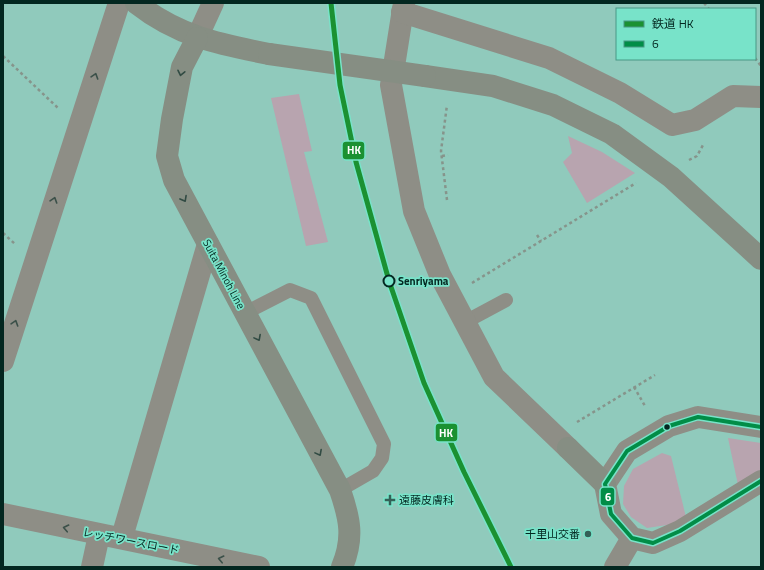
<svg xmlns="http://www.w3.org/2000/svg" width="764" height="570" font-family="'Titillium Web','Noto Sans JP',sans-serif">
<rect width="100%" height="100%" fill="#90cabc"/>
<!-- green -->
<g fill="#b8a4af">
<polygon points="299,94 312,151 304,152 328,242 306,246 271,98"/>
<polygon points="568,136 602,152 635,173 587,203 563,162 572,153"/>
<polygon points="728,438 761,443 761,471 738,485"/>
<polygon points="662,453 671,456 686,517 680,523 647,528 631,517 623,504 624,486 633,469"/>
</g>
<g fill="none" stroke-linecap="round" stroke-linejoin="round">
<!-- path -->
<g stroke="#86948b" stroke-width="2.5" stroke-dasharray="3 3" stroke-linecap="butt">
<polyline points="704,3 709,9"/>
<polyline points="3,56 58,108"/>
<polyline points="755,58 761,66"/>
<polyline points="442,156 448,155"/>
<polyline points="689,160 697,156 703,145"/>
<polyline points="447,200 441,151 447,105"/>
<polyline points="3,233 15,244"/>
<polyline points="537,235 541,241"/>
<polyline points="472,283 636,183"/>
<polyline points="634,387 645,406"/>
<polyline points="577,422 655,375"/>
</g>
<!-- lane -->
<g stroke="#8e8e86" stroke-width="14">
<polyline points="245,313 290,290 311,298 384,444 382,458 373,471 340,490"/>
<polyline points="465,322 506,300"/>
</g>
<!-- street -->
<g stroke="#8e8e86" stroke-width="22">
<polyline points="404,3 391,85 414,211 440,275 494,377 568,448"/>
<polyline points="402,12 549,58 620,93 672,125 695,120 733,96 761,97"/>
<polyline points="197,38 213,3"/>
<polyline points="3,361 119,3"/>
<polyline points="761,427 698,417 669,426 627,451 605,484 611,514 632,538 653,543 680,531 761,481"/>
<polyline points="3,514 259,567"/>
<polyline points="122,537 208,244"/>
<polyline points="92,567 99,535"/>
<polyline points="615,567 632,538"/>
</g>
<!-- secondary -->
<g stroke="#868e83" stroke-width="22">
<path d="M136 3C178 36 218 44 269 54"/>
<path d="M197 38 182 67 172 119 167 156 174 180 340 490C350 519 354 538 342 567"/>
<polyline points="425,76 493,86 553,105 612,134 671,177 761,259"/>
<polyline points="568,448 605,484"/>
</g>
<!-- secondary-bridge -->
<polyline stroke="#868e83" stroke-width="22" points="269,54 425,76"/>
<!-- bus-1 casing -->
<g stroke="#78e3c9" stroke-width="7">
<polyline id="bus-1" points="761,427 698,417 669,426 627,451 605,484 611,514 632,538 653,543 680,531 761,481"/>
</g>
<!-- bus-1 -->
<use href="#bus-1" stroke="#018d47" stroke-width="4"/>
<!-- rail-1 casing -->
<g stroke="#78e3c9" stroke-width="8">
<polyline id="rail-1" points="331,3 340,85 356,162 389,281 424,383 464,472 511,567"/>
</g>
<!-- rail-1 -->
<use href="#rail-1" stroke="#1b9132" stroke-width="5"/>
</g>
<!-- one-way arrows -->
<defs><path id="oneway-chevron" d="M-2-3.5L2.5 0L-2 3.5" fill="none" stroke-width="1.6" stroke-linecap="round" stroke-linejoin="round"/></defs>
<g stroke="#314b43">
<use href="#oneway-chevron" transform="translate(181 73) rotate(102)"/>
<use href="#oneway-chevron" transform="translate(184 199) rotate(61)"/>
<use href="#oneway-chevron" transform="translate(258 338) rotate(62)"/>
<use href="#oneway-chevron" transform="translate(319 453) rotate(62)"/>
</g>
<g stroke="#3b5049">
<use href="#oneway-chevron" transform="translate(95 76) rotate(-72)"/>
<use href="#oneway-chevron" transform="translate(54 200) rotate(-72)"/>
<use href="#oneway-chevron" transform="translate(15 323) rotate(-72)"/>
<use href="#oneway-chevron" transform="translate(66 528) rotate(-168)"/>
<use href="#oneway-chevron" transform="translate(221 559) rotate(-167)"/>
</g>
<!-- markers -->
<circle fill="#78e3c9" stroke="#032720" stroke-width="2" cx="389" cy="281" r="5.5"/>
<circle fill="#032720" stroke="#78e3c9" stroke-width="1.5" cx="667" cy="427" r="3.5"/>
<g fill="#346057" stroke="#78e3c9" stroke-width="1.5">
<path d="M388 494h4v4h4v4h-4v4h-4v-4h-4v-4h4z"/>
<circle cx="588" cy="534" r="4"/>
</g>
<g text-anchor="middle" stroke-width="3.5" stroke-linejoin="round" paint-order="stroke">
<!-- street labels -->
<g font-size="11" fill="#032720" stroke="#78e3c9">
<text transform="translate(224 274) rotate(62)" y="4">Suita Minoh Line</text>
<text transform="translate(131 541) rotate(11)" y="4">レッチワースロード</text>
</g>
<!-- stop labels -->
<g font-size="11" font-weight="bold" fill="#032720" stroke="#78e3c9" text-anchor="start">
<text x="398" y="285">Senriyama</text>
</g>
<!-- poi labels -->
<g font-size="11" fill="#032720" stroke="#78e3c9" text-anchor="start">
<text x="399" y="504">遠藤皮膚科</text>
<text x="580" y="538" text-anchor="end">千里山交番</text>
</g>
</g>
<g stroke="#78e3c9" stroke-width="1.5">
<rect x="342" y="141" width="23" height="19" rx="4" fill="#1b9132"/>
<rect x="435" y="423" width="23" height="19" rx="4" fill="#1b9132"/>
<rect x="600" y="487" width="15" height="19" rx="4" fill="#018d47"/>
</g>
<g font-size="11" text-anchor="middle" font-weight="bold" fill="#fff">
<text x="354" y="154">HK</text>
<text x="446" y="437">HK</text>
<text x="608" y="501">6</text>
</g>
<!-- border -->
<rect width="764" height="570" fill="none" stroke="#032720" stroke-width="8"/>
<!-- legend -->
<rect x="616" y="8" width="140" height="52" fill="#78e3c9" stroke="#499885"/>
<rect x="624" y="21" width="20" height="6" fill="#1b9132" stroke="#499885"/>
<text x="652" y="28" font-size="12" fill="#032720">鉄道 HK</text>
<rect x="624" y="41" width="20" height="6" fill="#018d47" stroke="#499885"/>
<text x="652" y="48" font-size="12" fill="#032720">6</text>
</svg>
